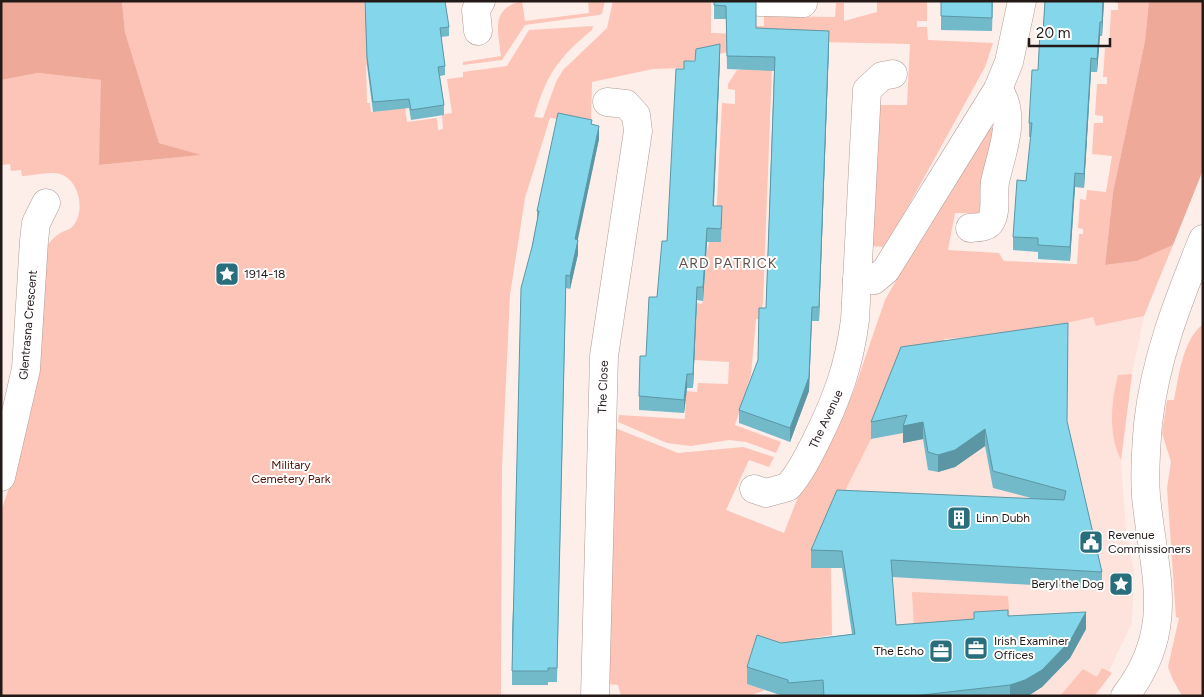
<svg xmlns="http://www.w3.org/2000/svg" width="1204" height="697" font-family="Figtree,sans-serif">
<rect width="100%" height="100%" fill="#fdeeea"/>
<!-- built -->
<polygon fill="#fee3dd" points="1144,316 1132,374 1121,460 1126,531 1134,569 1132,623 1109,671 1112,673 1098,693 1094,696 787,696 855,650 842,568 811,568 837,507 871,439 935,349 1094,317 1096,326"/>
<!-- green -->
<g fill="#fdc4b8">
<path d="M122 1H364L365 14 376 13 403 60 366 65 367 103H370L371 112 384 111 404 100 407 122 437 118 438 130 443 129 442 115 452 113 447 79 463 77V72L507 66 529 30 593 26 592 30C557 59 547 74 534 117L543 118 556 82 563 70 607 28 613 1H711V33L743 34 755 26H764V16L835 17 836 3H844V21L877 12V2L927 1V21H917V27H927L928 40 993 43 985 67 889 241 884 247 871 246 878 105H907L910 44 773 41 763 302 760 319H756L751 375 735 425 781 442 776 453 746 442 729 440 691 446 667 443 618 422 619 415 685 419 686 391 697 392 698 383 728 384 729 362 694 360V357L697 303 702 304 703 301 706 255 709 242H721L722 220H716L722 103 735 104V90L728 89V84L737 70H741V49L684 62V68L653 69 592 82 591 123 550 118 525 198 510 295 502 467 501 695 1 696V511L16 468 45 248C49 243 54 237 59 234 63 231 69 230 72 227 86 213 80 180 60 174 50 171 32 176 22 176L21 170 11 171 10 164 1 165V80L38 73 102 80 100 165 199 155 159 143 125 32Z"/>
<path d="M522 1 525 21 589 13 588 1H605L602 14 599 15 525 25 502 60 463 65V62L501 56C498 30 490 9 522 1Z"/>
<polygon points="1111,1 1149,1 1145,41 1113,192 1105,265 1137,261 1173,245 1144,316 1096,326 1093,317 1032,331 945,339 935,349 871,439 837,507 812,568 831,568 832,635 814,638 814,646 747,684 765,690 749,696 621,696 618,685 608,684 615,428 678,453 743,447 774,457 769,467 749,460 726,510 784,533 796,502 853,393 885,300 944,197 988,127 993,128 993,135 983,179 979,213 955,213 948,250 999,253 1004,261 1077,264 1079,234 1083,234 1083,229 1078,228 1080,199 1086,200 1087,190 1106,192 1112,156 1092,154 1094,123 1103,123 1103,116 1095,115 1097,84 1107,84 1107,77 1103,77 1105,48 1109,48 1111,10 1118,10 1118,3"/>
<path d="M1203 324V696H1182L1173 680 1168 667 1179 618 1176 617 1167 488 1171 462 1162 433 1167 400H1174C1179 376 1182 341 1203 324Z"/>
<path d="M1132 374 1121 460C1108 435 1111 402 1118 375Z"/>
<polygon points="912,592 1008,596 1010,622 914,630"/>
<polygon points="1102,668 1112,673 1094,696 1060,696 1083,669 1097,677"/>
</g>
<!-- forest -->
<g fill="#eea999">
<polygon points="1,1 122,1 125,32 159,143 201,155 99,165 101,80 38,73 1,80"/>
<polygon points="1149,1 1203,1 1203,170 1173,245 1137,261 1105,265 1113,192 1145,41"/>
</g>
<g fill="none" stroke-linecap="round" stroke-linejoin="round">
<!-- minor casing -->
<g stroke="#b29b95" stroke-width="29">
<g id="minor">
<polyline points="760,2 803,3 803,1"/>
<polyline points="478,31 476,10 481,1"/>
<path d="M970 228C978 227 987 228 991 221 997 210 993 194 995 182 1001 153 1018 116 998 89"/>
<polyline points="857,280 874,280 886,270 998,89 1009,62 1022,1"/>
<polyline points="1,477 26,369 34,241 36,223 46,203"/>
<path d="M754 489 766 493 788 487C800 473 808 457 816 441 837 399 849 366 855 320L867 90 882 76 893 74"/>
<polyline points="595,696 604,356 638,131 636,115 626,104 607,102"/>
<path d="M1125 696C1178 628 1153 571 1146 496 1144 472 1146 448 1148 424 1155 358 1179 299 1203 239"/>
</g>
</g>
<!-- minor -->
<use href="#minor" stroke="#fff" stroke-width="28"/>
</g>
<!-- wall -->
<g fill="#72b9ca">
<polygon points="365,1 449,27 449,36 441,37 445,66 445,75 440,76 444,105 444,115 411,120 409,108 373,112 367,66"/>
<polygon points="714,1 754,1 756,28 829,45 819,321 812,321 809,391 790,442 739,423 739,410 758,360 766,308 774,71 727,69 726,19 714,19"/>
<polygon points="993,1 992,31 941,30 941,16"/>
<polygon points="1045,1 1104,1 1102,36 1100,36 1097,72 1091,72 1084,188 1075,187 1070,261 1038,259 1038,252 1013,250 1013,237 1026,181 1031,137 1029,137 1029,123 1038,70 1043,32"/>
<polygon points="720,58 714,206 722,220 721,242 707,242 703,301 697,300 693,388 687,388 684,413 639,410 639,396 667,241 695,61"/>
<polygon points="592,124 599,139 577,240 578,254 570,289 566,288 557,682 548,682 548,685 512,685 512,629 532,247 537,221 537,211"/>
<polygon points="901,347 1067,422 1102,572 1102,589 892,577 896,625 974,619 974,612 1008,616 1086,629 1070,658 1042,687 1028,696 783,696 747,684 747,667 781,643 852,634 842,568 811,568 811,550 1031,498 993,488 985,446 955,467 938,472 928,470 923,439 903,443 903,433 871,439 871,422"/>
</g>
<!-- shaded-wall -->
<g fill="#5c96a4">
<polygon points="1103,1 1104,1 1102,36 1102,22"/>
<polygon points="1100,22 1100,36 1097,72 1097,59"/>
<polygon points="829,31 829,45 819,321 819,307"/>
<polygon points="720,44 720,58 713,220 713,206"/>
<polygon points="1091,58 1091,72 1084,188 1084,174"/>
<polygon points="599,126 599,139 575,253 575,239"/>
<polygon points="1075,173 1075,187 1070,261 1070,247"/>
<polygon points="707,228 707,242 703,301 703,287"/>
<polygon points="578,240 578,254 570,289 570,276"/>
<polygon points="697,287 697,300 693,388 693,374"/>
<polygon points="812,307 809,391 790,442 790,428"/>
<polygon points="687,374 687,388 684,413 684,400"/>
<polygon points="923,422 923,439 903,443 903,426"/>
<polygon points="985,429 985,446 955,467 938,472 938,455"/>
<polygon points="1086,612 1086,629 1070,658 1042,687 1028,696 1010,696 1010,685"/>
</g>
<!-- building -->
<g fill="#84d7eb" stroke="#5c96a4">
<polygon points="365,1 445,1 449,27 440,28 445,66 438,67 444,105 411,110 409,99 373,102 367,57"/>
<polygon points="714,1 754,1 756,3 756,28 829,31 819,307 812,307 809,377 790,428 739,410 758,360 759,308 766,308 775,57 727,56 726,6 714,5"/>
<polygon points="941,1 992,1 992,18 941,16"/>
<polygon points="1045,1 1103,1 1102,22 1100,22 1097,59 1091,58 1084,174 1075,173 1070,247 1038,245 1038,238 1013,237 1017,180 1026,181 1032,123 1029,123 1032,70 1038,70 1040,32 1043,32"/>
<polygon points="720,44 713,206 722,206 721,229 707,228 703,287 697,287 693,374 687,374 684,400 639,396 640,356 646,356 649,297 657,297 662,241 667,241 676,69 684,69 684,61 695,61 696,49"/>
<polygon points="558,113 592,120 591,124 599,126 575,239 578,240 570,276 566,275 557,668 548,668 548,671 512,671 521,288 532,247 539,211 537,211"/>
<polygon points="1068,323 1067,421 1102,572 891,560 896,625 974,619 974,612 1008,610 1008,616 1086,612 1070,641 1042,670 1025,680 1010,685 913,696 824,696 823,680 788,683 788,680 747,667 757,635 781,643 855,634 842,551 811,550 837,490 1064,500 1066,491 993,471 985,429 955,450 938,455 928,452 923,422 903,426 907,415 871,422 901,347"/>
</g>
<!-- icons -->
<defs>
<g id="sight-square" transform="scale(1.25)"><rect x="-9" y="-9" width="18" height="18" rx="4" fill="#286e7d" stroke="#fff"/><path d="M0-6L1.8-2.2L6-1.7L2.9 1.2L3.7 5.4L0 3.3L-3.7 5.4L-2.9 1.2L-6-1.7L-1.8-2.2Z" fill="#fff"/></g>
<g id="building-square" transform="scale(1.25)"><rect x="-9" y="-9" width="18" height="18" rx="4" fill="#286e7d" stroke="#fff"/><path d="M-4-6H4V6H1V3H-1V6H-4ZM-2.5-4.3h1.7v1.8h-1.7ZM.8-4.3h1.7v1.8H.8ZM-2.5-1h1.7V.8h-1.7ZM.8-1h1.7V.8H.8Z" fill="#fff"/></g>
<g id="civic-square" transform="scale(1.25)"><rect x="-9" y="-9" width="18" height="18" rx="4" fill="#286e7d" stroke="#fff"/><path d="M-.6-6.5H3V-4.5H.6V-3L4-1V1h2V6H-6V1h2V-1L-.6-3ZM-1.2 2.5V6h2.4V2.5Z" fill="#fff"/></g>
<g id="office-square" transform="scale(1.25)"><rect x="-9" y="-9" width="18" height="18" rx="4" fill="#286e7d" stroke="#fff"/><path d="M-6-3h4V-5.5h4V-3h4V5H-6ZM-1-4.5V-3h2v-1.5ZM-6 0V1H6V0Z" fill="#fff"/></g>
</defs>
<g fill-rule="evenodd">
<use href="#sight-square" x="227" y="274"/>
<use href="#building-square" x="959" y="518"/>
<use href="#civic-square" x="1091" y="542"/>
<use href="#sight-square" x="1121" y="584"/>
<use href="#office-square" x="976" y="648"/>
<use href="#office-square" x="941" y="651"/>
</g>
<g text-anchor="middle" stroke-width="4" stroke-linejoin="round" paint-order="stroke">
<!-- poi labels -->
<g font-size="12" fill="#231a18" stroke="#fff" text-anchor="start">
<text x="244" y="278">1914-18</text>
<text x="976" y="522">Linn Dubh</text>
<text x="1108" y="539">Revenue<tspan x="1108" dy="14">Commissioners</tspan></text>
<text x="1104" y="588" text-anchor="end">Beryl the Dog</text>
<text x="994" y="645">Irish Examiner<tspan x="994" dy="14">Offices</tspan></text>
<text x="924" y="655" text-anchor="end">The Echo</text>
</g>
<!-- street labels -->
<g font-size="12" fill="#231a18" stroke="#fff">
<text transform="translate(28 325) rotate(-85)" y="4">Glentrasna Crescent</text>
<text transform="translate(603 387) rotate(-88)" y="4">The Close</text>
<text transform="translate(826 419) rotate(-65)" y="4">The Avenue</text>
</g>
<!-- park labels -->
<g font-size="12" fill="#4e1106" stroke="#fff">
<text x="291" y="469">Military<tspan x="291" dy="14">Cemetery Park</tspan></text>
</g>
<!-- neighbourhood labels -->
<g font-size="14" letter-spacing="1" fill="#66514c" stroke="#fff">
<text x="728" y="268">ARD PATRICK</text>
</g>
</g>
<!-- border -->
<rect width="1204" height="697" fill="none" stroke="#231a18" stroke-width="5"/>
<!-- scale -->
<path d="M1029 38v8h81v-8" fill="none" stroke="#231a18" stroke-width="2.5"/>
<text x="1036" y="38" font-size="15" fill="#231a18" stroke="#ffffff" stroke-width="4" paint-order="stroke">20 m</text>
</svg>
